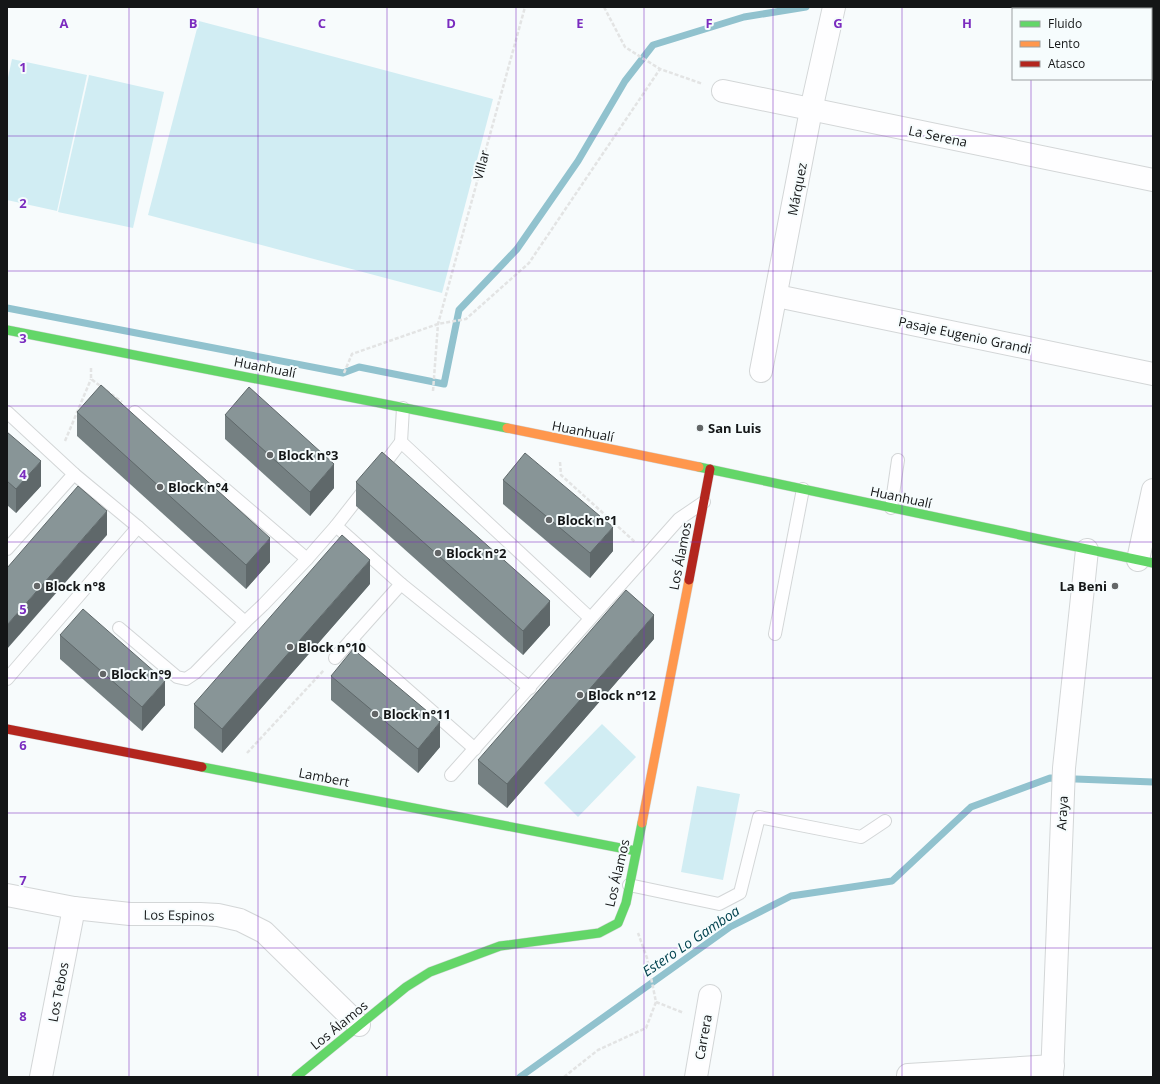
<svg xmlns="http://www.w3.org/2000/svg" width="1160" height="1084" font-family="'Open Sans',sans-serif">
<rect width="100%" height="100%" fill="#f7fbfc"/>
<!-- green -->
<g fill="#d1edf3">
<polygon points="199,21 493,99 442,293 148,215"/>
<polygon points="12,59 87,75 57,211 7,200 7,82"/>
<polygon points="89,75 164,92 133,228 58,212"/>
<polygon points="602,724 636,757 578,817 544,783"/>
<polygon points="697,786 740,794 723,880 681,872"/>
</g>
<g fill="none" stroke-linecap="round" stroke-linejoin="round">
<!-- stream -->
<g stroke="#91c2ce" stroke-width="7">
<polyline points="7,308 343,373 359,367 444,384 459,310 517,249 578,161 625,81 653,45 744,17 806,7"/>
<polyline points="520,1077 730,927 791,896 892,881 971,807 1050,778 1153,782"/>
</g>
<!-- lane casing -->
<g stroke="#d3d6d7" stroke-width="14">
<g id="lane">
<polyline points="403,408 401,442 590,618"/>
<polyline points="7,412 74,474"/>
<polyline points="135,412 307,559 336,526"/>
<polyline points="379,471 401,442"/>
<polyline points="891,508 898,460"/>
<polyline points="7,549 74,474 138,527 245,622 263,605 307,559"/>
<polyline points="401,584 530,688"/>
<polyline points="119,628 177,677 186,679 195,673 245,622"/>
<polyline points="775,634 803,489"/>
<polyline points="351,640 475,749"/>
<polyline points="335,658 401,584 336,526 365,489"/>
<polyline points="7,679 138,527"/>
<polyline points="451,775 679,519 704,502"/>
<polyline points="629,885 719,904 740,893 759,817 861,837 885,821"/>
</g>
</g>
<!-- street casing -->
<g stroke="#d3d6d7" stroke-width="24">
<g id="street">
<polyline points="1048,9 1048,7"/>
<polyline points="723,91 1153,180"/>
<polyline points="777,296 1153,374"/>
<polyline points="761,371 811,110 834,7"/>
<polyline points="1138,560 1153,490"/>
<polyline points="7,895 74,908 130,914 200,914 218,915 240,920 264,932 359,1025"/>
<polyline points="908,1075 1053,1066"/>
<polyline points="41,1077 74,908"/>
<polyline points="696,1077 710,996"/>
<polyline points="1052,1077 1064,768 1087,550"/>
</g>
</g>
<!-- fast casing -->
<g stroke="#d3d6d7" stroke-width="10">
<g id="fast">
<polyline points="7,330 507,428"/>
<polyline points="699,467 1153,563"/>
<polyline points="202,767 636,851"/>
<polyline points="296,1077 406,987 430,972 500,946 599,933 618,923 626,903 642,823"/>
</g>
</g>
<!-- slow casing -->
<g stroke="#d3d6d7" stroke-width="10">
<g id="slow">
<polyline points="507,428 699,467"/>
<polyline points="642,823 689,580"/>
</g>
</g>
<!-- jam casing -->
<g stroke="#d3d6d7" stroke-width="10">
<g id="jam">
<polyline points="689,580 710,469"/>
<polyline points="7,729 202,767"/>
</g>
</g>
<!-- path -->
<g stroke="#e3e4e4" stroke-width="2.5" stroke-dasharray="4 2" stroke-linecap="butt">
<polyline points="604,7 625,47 660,69 703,84"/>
<polyline points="91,368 91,379 122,402"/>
<polyline points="344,373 352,354 438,324 466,319 529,263 660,69"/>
<polyline points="433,391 438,324 525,7"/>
<polyline points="65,441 91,379"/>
<polyline points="560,462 561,475 635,542"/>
<polyline points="247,753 324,670"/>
<polyline points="656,1002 684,1013"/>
<polyline points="564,1077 598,1050 646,1028 656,1002 647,958 638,933"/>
</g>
<!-- lane -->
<use href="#lane" stroke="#fefeff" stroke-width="12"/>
<!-- street -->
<use href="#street" stroke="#fefeff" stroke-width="22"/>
<!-- fast -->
<use href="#fast" stroke="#63d668" stroke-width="9"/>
<!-- slow -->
<use href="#slow" stroke="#ff974d" stroke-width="9"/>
<!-- jam -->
<use href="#jam" stroke="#b3261e" stroke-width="9"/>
</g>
<!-- wall -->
<g fill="#758082">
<polygon points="77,412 270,562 246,589 77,436"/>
<polygon points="225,415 334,488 310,516 225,439"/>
<polygon points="7,432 41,486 16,513 7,505"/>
<polygon points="503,480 613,551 590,578 503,504"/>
<polygon points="356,482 550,625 523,655 356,506"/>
<polygon points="370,584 222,753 194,728 194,704"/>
<polygon points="60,635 165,705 142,731 60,659"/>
<polygon points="654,639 507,808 478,784 478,760"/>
<polygon points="331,676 440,747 418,773 331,700"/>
</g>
<!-- shaded-wall -->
<g fill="#5f686a">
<polygon points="41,461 41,486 16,513 16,489"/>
<polygon points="334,464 334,488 310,516 310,492"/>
<polygon points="107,511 107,535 7,649 7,625"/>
<polygon points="613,527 613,551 590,578 590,553"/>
<polygon points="270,538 270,562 246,589 246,565"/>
<polygon points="370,560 370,584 222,753 222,729"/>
<polygon points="550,601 550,625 523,655 523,631"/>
<polygon points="654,615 654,639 507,808 507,784"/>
<polygon points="165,681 165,705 142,731 142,707"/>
<polygon points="440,722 440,747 418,773 418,749"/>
</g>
<!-- building -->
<g fill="#889597" stroke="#5f686a">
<polygon points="101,385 270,538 246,565 77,412"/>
<polygon points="249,387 334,464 310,492 225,415"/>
<polygon points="7,432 41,461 16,489 7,481"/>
<polygon points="382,452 550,601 523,631 356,482"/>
<polygon points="525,453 613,527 590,553 503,480"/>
<polygon points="78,486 107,511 7,625 7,568"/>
<polygon points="342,535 370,560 222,729 194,704"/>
<polygon points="626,590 654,615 507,784 478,760"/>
<polygon points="83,609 165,681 142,707 60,635"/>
<polygon points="353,649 440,722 418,749 331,676"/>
</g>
<!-- grid -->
<path fill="none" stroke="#7b2cbf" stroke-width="1" stroke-opacity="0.55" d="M129 7V1077M258 7V1077M387 7V1077M516 7V1077M644 7V1077M773 7V1077M902 7V1077M1031 7V9M1031 79V1077M7 136H1153M7 271H1153M7 406H1153M7 542H1153M7 678H1153M7 813H1153M7 948H1153"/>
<!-- markers -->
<g fill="#636667" stroke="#f6fcfd" stroke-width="1.5">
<circle cx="700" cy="428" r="4"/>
<circle cx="270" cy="455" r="4"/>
<circle cx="160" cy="487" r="4"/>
<circle cx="549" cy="520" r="4"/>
<circle cx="438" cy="553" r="4"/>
<circle cx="37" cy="586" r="4"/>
<circle cx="1115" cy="586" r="4"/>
<circle cx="290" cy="647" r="4"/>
<circle cx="103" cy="674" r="4"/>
<circle cx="580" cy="695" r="4"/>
<circle cx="375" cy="714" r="4"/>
</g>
<g text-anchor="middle" stroke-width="4" stroke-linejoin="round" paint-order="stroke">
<!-- street labels -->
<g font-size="13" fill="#141617" stroke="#f6fcfd">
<text transform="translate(938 136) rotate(12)" y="5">La Serena</text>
<text transform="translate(481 165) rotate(-75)" y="5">Villar</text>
<text transform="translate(797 189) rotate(-79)" y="5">Márquez</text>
<text transform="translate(965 335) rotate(12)" y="5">Pasaje Eugenio Grandi</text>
<text transform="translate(265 367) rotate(11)" y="5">Huanhualí</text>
<text transform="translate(583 431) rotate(11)" y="5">Huanhualí</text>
<text transform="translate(901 497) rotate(12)" y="5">Huanhualí</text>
<text transform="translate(680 556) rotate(-79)" y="5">Los Álamos</text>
<text transform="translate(324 777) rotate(11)" y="5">Lambert</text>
<text transform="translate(1062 813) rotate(-87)" y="5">Araya</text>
<text transform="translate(617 873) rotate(-77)" y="5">Los Álamos</text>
<text transform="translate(179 915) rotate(1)" y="5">Los Espinos</text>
<text transform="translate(58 992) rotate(-79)" y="5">Los Tebos</text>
<text transform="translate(339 1025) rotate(-39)" y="5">Los Álamos</text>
<text transform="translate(703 1037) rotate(-80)" y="5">Carrera</text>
</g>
<!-- poi labels -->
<g font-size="13" font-weight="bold" fill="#141617" stroke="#f6fcfd" text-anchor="start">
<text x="708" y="433">San Luis</text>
<text x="278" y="460">Block n°3</text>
<text x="168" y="492">Block n°4</text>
<text x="557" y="525">Block n°1</text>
<text x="446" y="558">Block n°2</text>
<text x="45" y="591">Block n°8</text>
<text x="1107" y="591" text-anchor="end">La Beni</text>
<text x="298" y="652">Block n°10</text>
<text x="111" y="679">Block n°9</text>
<text x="588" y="700">Block n°12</text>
<text x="383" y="719">Block n°11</text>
</g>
<!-- water labels -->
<g font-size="14" font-style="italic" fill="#00424e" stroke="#f6fcfd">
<text transform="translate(691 941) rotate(-34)" y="5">Estero Lo Gamboa</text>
</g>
</g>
<g font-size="13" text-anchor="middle" font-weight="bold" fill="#7b2cbf" stroke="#f6fcfd" stroke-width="4" stroke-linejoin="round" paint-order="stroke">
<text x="64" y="28">A</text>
<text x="193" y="28">B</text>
<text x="322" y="28">C</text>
<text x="451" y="28">D</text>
<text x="580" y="28">E</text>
<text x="709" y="28">F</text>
<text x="838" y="28">G</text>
<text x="967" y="28">H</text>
<text x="23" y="72">1</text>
<text x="23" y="208">2</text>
<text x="23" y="343">3</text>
<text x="23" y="479">4</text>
<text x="23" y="614">5</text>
<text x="23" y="750">6</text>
<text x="23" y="885">7</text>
<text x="23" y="1021">8</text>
</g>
<!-- border -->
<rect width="1160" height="1084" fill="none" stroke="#141617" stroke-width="16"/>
<!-- legend -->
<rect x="1012" y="8" width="140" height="72" fill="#f6fcfd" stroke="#9ca0a1"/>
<rect x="1020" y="21" width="20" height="6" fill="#63d668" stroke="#9ca0a1"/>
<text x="1048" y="28" font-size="12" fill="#141617">Fluido</text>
<rect x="1020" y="41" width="20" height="6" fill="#ff974d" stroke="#9ca0a1"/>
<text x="1048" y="48" font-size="12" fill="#141617">Lento</text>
<rect x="1020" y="61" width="20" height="6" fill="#b3261e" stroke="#9ca0a1"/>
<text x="1048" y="68" font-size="12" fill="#141617">Atasco</text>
</svg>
